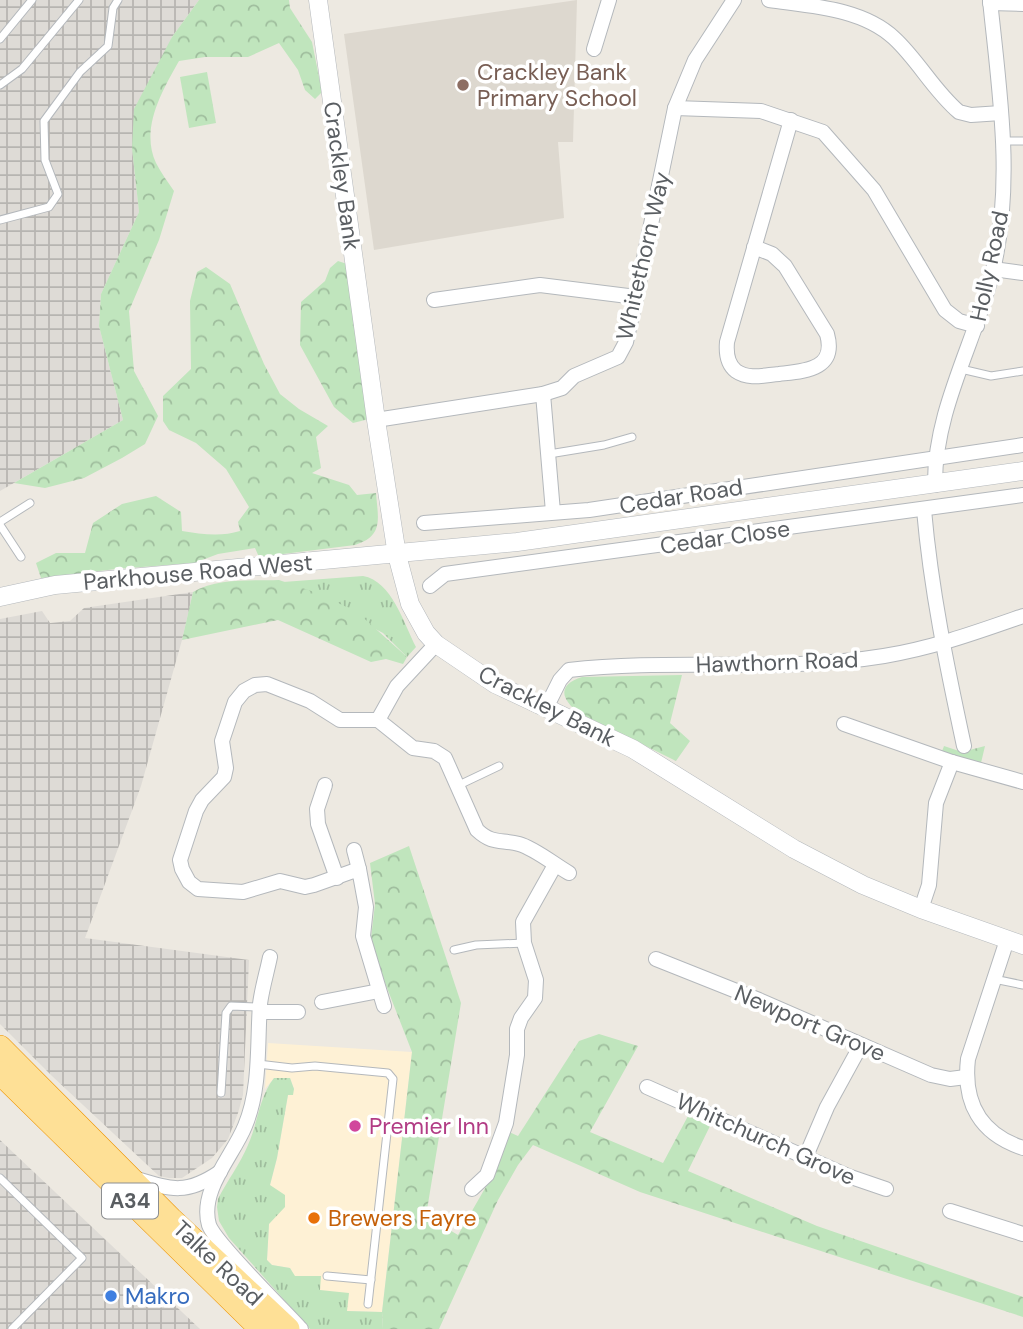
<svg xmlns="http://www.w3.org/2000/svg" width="1023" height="1329" font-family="'DM Sans',sans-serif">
<defs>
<pattern id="industrial-grid" width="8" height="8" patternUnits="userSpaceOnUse" patternTransform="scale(1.75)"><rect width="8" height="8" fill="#dedbd6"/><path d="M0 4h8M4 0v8" fill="none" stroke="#b7b5b1"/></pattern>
<pattern id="grass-tufts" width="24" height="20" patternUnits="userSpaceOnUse" patternTransform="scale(1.75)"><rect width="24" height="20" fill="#c0e5bd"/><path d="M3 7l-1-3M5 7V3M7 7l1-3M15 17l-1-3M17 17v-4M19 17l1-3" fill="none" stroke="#9fbd9d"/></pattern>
<pattern id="forest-crowns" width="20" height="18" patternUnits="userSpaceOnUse" patternTransform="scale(1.75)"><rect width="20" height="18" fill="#c0e5bd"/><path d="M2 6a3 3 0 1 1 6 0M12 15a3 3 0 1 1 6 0" fill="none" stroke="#9fbd9d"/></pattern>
</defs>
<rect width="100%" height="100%" fill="#ede9e1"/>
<!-- commercial -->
<polygon fill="#fef1d5" points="268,1043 412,1052 382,1312 347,1311 319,1290 294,1276 290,1268 272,1265 267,1260 269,1224 275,1215 270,1185 277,1158 288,1095 294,1089 290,1078 274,1078 265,1089"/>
<!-- industrial -->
<g fill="url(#industrial-grid)">
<polygon points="0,0 199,0 172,37 132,148 139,212 101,294 99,326 123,420 0,491"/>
<polygon points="193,592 182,640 141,786 85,938 249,960 243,1095 238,1113 228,1139 212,1158 182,1178 169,1178 159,1176 52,1076 0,1024 0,619 42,611 50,623 70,621 84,608"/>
<polygon points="0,1140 200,1329 0,1329"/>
</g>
<!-- education -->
<polygon fill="#ddd8cf" points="577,0 573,142 558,142 564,218 374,250 344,34"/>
<!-- grass -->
<g fill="url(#grass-tufts)">
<path d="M363 576C392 581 404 624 416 647L407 657 383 633 283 582Z"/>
<path d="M274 1078H290L294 1089 293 1095H288L277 1158 270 1185 285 1195V1207L269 1224 267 1260 272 1265 290 1268 295 1276H321L320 1290 349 1293 347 1311 382 1312 383 1329H310L229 1238 219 1221 217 1207 218 1199C227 1181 240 1164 248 1145 258 1123 259 1097 274 1078Z"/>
</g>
<!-- forest -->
<g fill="url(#forest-crowns)">
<path d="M199 0H289L290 8 312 42 322 92 315 99 305 90 298 70 279 43 248 57H205L179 61C162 91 140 129 156 163 161 173 168 182 174 191L159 240 129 311 134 371 158 416 145 444 122 458 84 478 45 488 14 483 123 420 99 326 101 294 139 212 132 148 134 109 172 37Z"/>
<polygon points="207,72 216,123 189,128 180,77"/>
<polygon points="338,261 347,264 369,419 353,423 334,407 300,345 301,302 325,281 330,268"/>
<path d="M206 267 230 284 264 364 280 394 299 409 328 426 316 437 321 468 312 473 349 485 357 495 376 493C378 519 384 536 355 545L259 557 255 548 218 554 194 563 116 569 41 578 36 563 56 553H85L93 523 122 504 156 496 181 512 182 531C201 534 221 537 240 531L238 522 249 507 226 469 196 443 169 430 163 421V396L191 369 190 301 197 272Z"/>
<path d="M279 580 317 593 357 612 407 657 403 664 386 659 371 662 278 620 182 640 193 592C217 578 252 581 279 580Z"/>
<path d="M682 675 670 723 690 741 676 761 579 713C561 699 557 685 582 677Z"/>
<polygon points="944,746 962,752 985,746 981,763 941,754"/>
<polygon points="409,846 461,1003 426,1216 458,1235 491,1178 507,1131 518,1136 579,1041 599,1034 638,1046 590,1132 663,1163 688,1116 710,1126 688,1171 817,1226 1023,1297 1023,1317 640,1192 533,1145 518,1165 498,1200 439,1329 383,1329 382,1312 412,1052 373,952 371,938 375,904 370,863"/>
</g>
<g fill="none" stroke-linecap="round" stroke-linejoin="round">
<!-- service casing -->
<g stroke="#b4b8bc" stroke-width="9">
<g id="service">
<polyline points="0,39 32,0"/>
<polyline points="0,85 22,69 79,0"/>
<polyline points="1004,141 1023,141"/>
<polyline points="0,220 49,207 58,194 45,160 44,121 80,72 108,46 113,8 118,0"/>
<polyline points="961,369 991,376 1023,371"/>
<polyline points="549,454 604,445 632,437"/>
<polyline points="0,522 30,503"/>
<polyline points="0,525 21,557"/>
<polyline points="459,785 499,766"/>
<polyline points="454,950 476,945 524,943"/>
<polyline points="994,979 1023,985"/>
<polyline points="258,1064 292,1068 315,1066 388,1073 393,1079 368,1304"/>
<polyline points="221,1093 226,1013 231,1006 259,1007"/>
<polyline points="0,1178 82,1258 12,1329"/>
<polyline points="327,1276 371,1280"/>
</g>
</g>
<!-- minor casing -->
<g stroke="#b4b8bc" stroke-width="16">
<g id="minor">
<path d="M769 0C810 6 862 8 894 38 918 60 934 91 959 112L971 115 1001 113"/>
<polyline points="990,3 1023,4"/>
<polyline points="594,49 609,0"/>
<polyline points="675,108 761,111 823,132 874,190 945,310 959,321 977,326"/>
<path d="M754 247 772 254 785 266 827 334C837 370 804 371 779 374 765 375 749 380 736 371 727 364 726 353 727 342L791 120"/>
<polyline points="993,269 1023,273"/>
<polyline points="434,300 540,285 636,297"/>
<polyline points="543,394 553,512"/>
<polyline points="376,420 543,394 562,388 574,376 618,357 626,342 636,297 675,108 695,60 734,0"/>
<path d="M935 485C934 410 976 341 993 270 1014 180 999 90 990 0"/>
<path d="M924 510C931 590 947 667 964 746"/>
<polyline points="424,523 589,510 1023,445"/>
<polyline points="430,586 445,574 1023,495"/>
<path d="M546 708 560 680 569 670C673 658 780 673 884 656 933 648 977 632 1023 616"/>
<path d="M378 720 413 748 434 751 445 758 477 830C493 845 501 839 519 844 534 848 555 865 569 873"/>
<polyline points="844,724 952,762 1023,782"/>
<polyline points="325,785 317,809 318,824 337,878"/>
<polyline points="354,850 359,869"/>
<polyline points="921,909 929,885 936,803 952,762"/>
<path d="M1007 940 968 1059C963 1103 980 1134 1023 1148"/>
<path d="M270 957C267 972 262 988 260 1004 257 1044 261 1088 245 1126 233 1156 199 1190 209 1225 215 1243 284 1310 301 1329"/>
<polyline points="656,959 759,1000 931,1075 950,1079 966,1077"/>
<polyline points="322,1002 379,991"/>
<polyline points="384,1006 363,936 366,907 359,869 314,885 305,887 280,881 243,892 198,889 189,882 182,869 180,860 196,811 202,800 224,777 226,768 222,741 235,702 244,691 255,685 267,684 310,701 340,720 378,720 397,686 436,644"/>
<polyline points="260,1012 298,1012"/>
<polyline points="647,1087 848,1176 886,1189"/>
<polyline points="806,1156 827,1107 861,1045"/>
<path d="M134 1178C172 1190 186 1195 220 1172"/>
<polyline points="472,1189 487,1175 506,1123 517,1055 517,1029 521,1018 535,998 536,980 524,943 523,922 555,865"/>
<polyline points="950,1211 1023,1234"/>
</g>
</g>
<!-- tertiary casing -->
<g stroke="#b4b8bc" stroke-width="19">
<g id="tertiary">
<polyline points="318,0 376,420 397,555 410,604 426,633 436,644 495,684 633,749 794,849 863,885 921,909 1023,945"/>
<polyline points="0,597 55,585 517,542 1023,471"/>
</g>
</g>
<!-- trunk casing -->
<g stroke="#ed9300" stroke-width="24">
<g id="trunk">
<polyline points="0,1047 171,1219 288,1329"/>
<polyline points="0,1073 261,1329"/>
</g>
</g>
<!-- service -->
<use href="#service" stroke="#fff" stroke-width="7"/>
<!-- minor -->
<use href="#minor" stroke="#fff" stroke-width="14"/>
<!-- tertiary -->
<use href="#tertiary" stroke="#fff" stroke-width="18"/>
<!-- trunk -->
<use href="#trunk" stroke="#fee096" stroke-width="23"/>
</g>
<!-- markers -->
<circle fill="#8d6e63" stroke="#fff" stroke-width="2.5" cx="463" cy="85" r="7"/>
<circle fill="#d1479c" stroke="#fff" stroke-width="2.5" cx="355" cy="1126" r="7"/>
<circle fill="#e8710a" stroke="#fff" stroke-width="2.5" cx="314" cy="1218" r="7"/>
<circle fill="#3f7fe0" stroke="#fff" stroke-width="2.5" cx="111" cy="1296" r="7"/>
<g text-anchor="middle" stroke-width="7" stroke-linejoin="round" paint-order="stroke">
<!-- shield labels -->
<rect fill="#fff" stroke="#8c8e91" stroke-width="2" x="102" y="1183.5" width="56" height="35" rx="5"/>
<g font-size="21" font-weight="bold" fill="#5a5e62">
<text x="130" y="1208">A34</text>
</g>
<!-- education labels -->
<g font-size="23" fill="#785e54" stroke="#fff" text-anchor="start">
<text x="477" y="80">Crackley Bank<tspan x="477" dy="26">Primary School</tspan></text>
</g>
<!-- street labels -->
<g font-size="23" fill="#5a5e62" stroke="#fff">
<text transform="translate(342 176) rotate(82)" y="8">Crackley Bank</text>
<text transform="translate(643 256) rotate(-77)" y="8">Whitethorn Way</text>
<text transform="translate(989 266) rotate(-78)" y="8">Holly Road</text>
<text transform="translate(681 496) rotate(-9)" y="8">Cedar Road</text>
<text transform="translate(725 537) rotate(-8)" y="8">Cedar Close</text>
<text transform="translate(198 572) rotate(-5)" y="8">Parkhouse Road West</text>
<text transform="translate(777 662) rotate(-2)" y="8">Hawthorn Road</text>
<text transform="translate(547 706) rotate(27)" y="8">Crackley Bank</text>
<text transform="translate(810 1023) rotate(23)" y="8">Newport Grove</text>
<text transform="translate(766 1139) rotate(24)" y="8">Whitchurch Grove</text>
<text transform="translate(218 1263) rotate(43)" y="8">Talke Road</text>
</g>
<!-- hotel labels -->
<g font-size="23" fill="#b23c85" stroke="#fff" text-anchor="start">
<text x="369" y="1134">Premier Inn</text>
</g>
<!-- food labels -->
<g font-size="23" fill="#c56008" stroke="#fff" text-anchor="start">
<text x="328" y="1226">Brewers Fayre</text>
</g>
<!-- shop labels -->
<g font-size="23" fill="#366cbe" stroke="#fff" text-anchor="start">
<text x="125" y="1304">Makro</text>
</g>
</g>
</svg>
